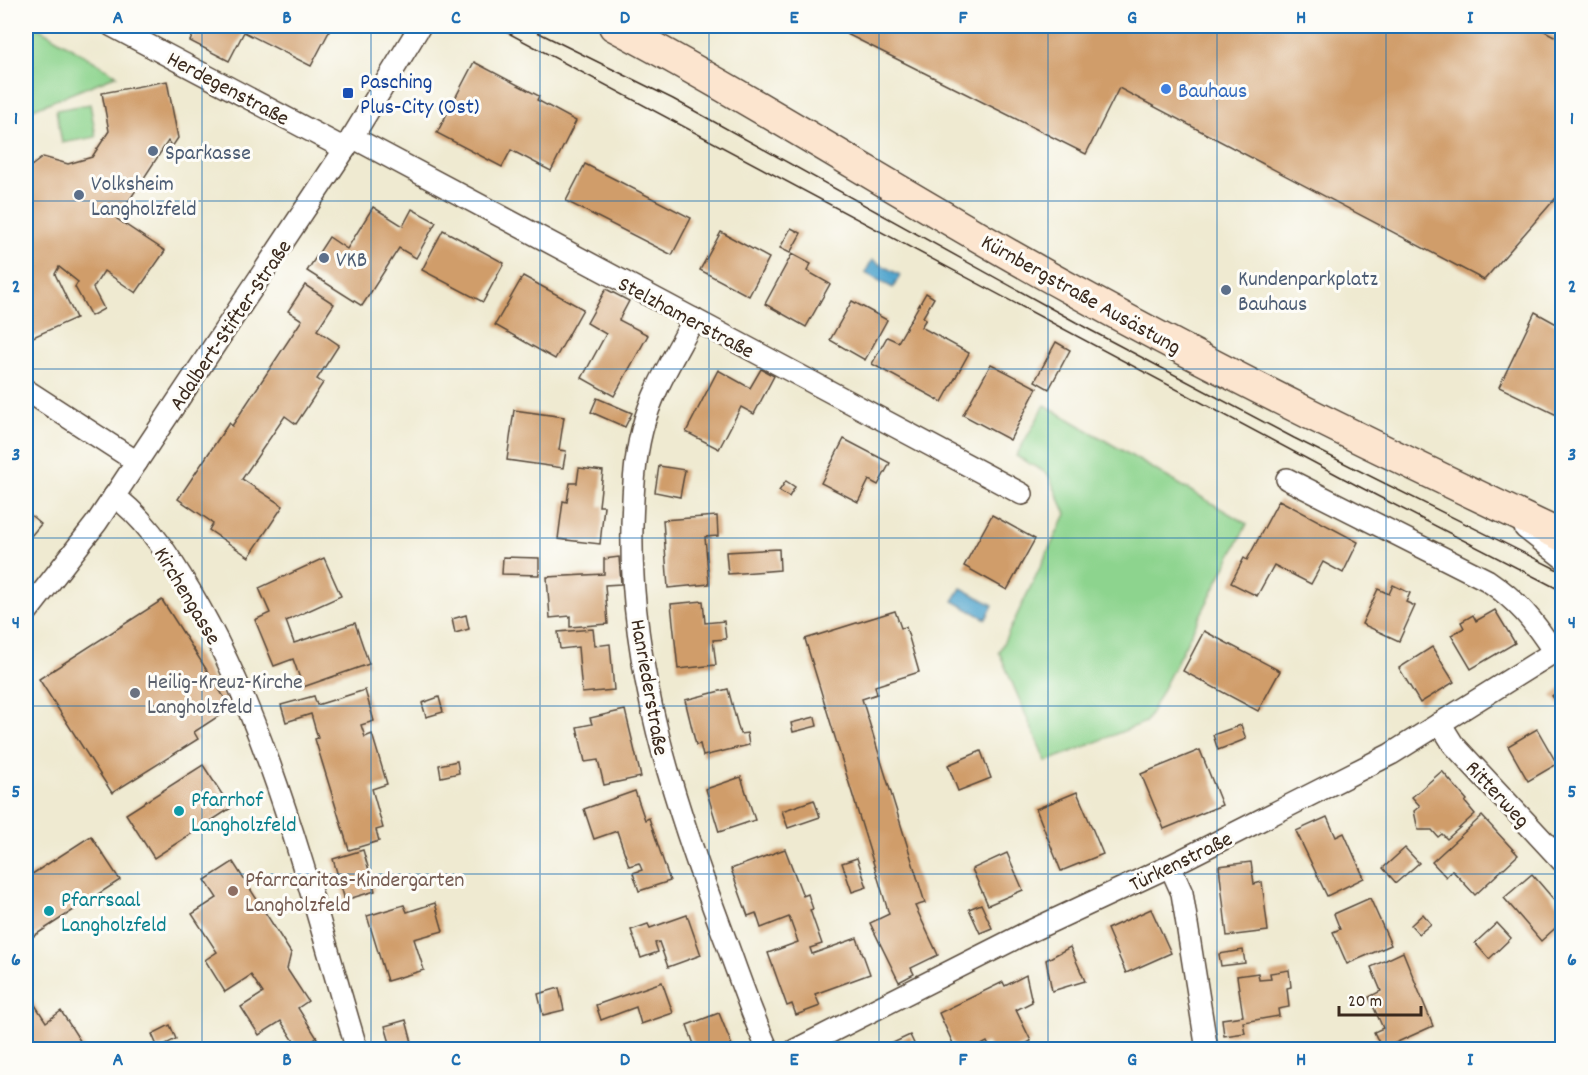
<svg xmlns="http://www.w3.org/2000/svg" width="1588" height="1075" font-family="Dekko,sans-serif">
<rect width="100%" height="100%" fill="#fdfcf7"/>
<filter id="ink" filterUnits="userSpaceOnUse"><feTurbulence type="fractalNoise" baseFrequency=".0167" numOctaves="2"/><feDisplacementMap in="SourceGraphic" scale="12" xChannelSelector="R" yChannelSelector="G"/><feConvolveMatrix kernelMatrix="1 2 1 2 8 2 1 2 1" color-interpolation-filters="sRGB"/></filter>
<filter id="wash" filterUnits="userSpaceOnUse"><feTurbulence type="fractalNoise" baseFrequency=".008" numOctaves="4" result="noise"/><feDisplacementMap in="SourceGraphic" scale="24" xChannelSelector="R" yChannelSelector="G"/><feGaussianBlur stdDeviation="1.35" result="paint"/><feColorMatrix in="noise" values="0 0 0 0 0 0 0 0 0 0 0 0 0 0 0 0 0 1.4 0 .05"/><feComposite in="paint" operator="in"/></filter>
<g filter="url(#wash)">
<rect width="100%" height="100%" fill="#efead1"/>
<!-- green -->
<g fill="#8dd48e" stroke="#647f56" stroke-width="1.5">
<polygon points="26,26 35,26 117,75 26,112"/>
<polygon points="90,104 96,137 62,143 56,110"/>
<polygon points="1045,405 1247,524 1146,722 1046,762 999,652 1066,514 1048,474 1016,456"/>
</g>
<!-- water -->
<g fill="#52a6ce" stroke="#466876" stroke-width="1.5">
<polygon points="872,260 900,275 893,288 865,273"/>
<polygon points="961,588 993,605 986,619 953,601"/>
</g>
<g id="blocks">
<!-- building -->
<g fill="#d09d6b">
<polygon points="198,26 332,26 311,66 244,32 229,61 190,41"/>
<polygon points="831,26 1535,26 1562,40 1562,191 1484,280 1119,88 1086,154"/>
<polygon points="474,62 539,96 537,100 576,121 551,171 511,150 502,167 437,133"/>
<polygon points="167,81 178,138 172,147 168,141 117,219 165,251 136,293 104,271 93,288 104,309 91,316 75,287 78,282 59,267 55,274 76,318 31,338 26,336 26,170 43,157 68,164 92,157 109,131 102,93"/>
<polygon points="585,164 691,218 672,255 566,201"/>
<polygon points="373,207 403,226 412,209 436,222 416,258 399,248 362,306 307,271 329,237 347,249"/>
<polygon points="791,228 801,233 790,253 780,248"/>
<polygon points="443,230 504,263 483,302 422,270"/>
<polygon points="721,232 769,258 749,296 700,270"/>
<polygon points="792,254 811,264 807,271 830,284 806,327 765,304"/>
<polygon points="523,276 583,309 555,359 495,325"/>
<polygon points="305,285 334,304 317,330 339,345 317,379 323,383 296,424 285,416 242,479 283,506 249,557 209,530 213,523 178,499 229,423 232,426 302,320 288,311"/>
<polygon points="606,289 629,301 619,320 648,335 614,396 582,378 606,334 587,323"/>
<polygon points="926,293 934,298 923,317 926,319 921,327 969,353 942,402 872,364 887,337 898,342"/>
<polygon points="852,301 887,320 865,360 830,340"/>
<polygon points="1535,312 1562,327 1561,417 1499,387"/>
<polygon points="1056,342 1070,350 1049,389 1035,381"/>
<polygon points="991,364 1037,388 1010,440 963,415"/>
<polygon points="761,369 774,376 754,414 741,407 719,449 686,432 718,370 750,388"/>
<polygon points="597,398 632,413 625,427 591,412"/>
<polygon points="514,410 564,417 559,450 566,451 563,468 507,460"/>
<polygon points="844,439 890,463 878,485 869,480 858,502 821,483"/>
<polygon points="659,466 685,470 680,497 655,492"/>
<polygon points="579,468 603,471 599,506 604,506 600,544 558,539 563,501 567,502 570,483 577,483"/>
<polygon points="786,481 795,487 789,497 779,491"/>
<polygon points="1279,500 1358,542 1343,573 1323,562 1311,584 1274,565 1257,596 1231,583 1244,558 1247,560"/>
<polygon points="26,511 41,524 26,542"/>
<polygon points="992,515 1035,539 1007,590 964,566"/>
<polygon points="717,516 718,536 705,537 709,584 668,588 663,520"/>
<polygon points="779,549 780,570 728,574 726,552"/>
<polygon points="503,557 539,558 539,575 502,574"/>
<polygon points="619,557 621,584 605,585 608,624 570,627 570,616 550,618 547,577 604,574 604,559"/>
<polygon points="324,558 341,596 286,621 294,643 355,623 369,664 303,687 293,659 274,666 255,620 270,613 259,588"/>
<polygon points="1393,585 1410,593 1406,602 1415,606 1399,641 1362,624 1378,589 1389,594"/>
<polygon points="162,600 231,708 194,732 198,739 112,793 39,679"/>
<polygon points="703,601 705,623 724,621 726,639 713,640 716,665 678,669 671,604"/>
<polygon points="1495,610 1515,643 1471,669 1451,635 1464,628 1461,622 1473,615 1476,621"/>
<polygon points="895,611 901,628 906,627 919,672 875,686 877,694 862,699 925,903 915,906 938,955 911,968 914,974 899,982 870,923 889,914 805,639"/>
<polygon points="466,615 469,629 455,633 452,619"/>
<polygon points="593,629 595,646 610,644 614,690 582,693 578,647 560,649 558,632"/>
<polygon points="1204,631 1280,671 1258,711 1183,671"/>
<polygon points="1432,647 1454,682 1420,703 1399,668"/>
<polygon points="1562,688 1562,709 1552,696"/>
<polygon points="728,689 740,734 747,733 749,745 703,756 700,744 696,745 685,700"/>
<polygon points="365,690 374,721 361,725 365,737 372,734 387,784 372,789 383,828 376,830 379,841 349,850 315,739 318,738 311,714 286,722 281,705 314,696 317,705"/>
<polygon points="439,697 443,712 426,717 422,703"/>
<polygon points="625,710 641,777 604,785 598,760 585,762 577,727 592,724 590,718"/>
<polygon points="815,717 817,726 793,732 791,723"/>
<polygon points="1241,725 1246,739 1218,750 1213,735"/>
<polygon points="1537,729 1557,764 1528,781 1508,746"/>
<polygon points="1200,750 1222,805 1164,829 1141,774"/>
<polygon points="981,751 991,778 958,791 948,765"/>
<polygon points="457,761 459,773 441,777 439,765"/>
<polygon points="203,765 231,808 154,858 126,814"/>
<polygon points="1442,771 1467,800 1465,802 1475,814 1447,839 1442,834 1438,837 1432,830 1418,830 1414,811 1420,806 1412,797"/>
<polygon points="741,777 755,820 719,832 706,789"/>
<polygon points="635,791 645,820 649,818 670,881 639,891 633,873 642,870 639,863 629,866 617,831 594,839 584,809"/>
<polygon points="1077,792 1103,854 1061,871 1036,809"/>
<polygon points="814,800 820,817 788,828 782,811"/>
<polygon points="1482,816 1518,855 1475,895 1452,870 1446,877 1432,862"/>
<polygon points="1327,817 1336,837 1344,833 1364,878 1327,896 1296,831"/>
<polygon points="91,836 120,880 26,941 26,878"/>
<polygon points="1405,848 1419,863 1396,883 1383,868"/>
<polygon points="785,849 803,896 808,894 813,909 810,910 822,944 810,948 812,954 857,938 870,974 815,994 820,1006 796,1015 792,1004 787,1006 768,953 798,942 789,917 761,928 756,913 748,916 731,869"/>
<polygon points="363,850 375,891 345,900 333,859"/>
<polygon points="1007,853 1023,890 988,905 972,869"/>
<polygon points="857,858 867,887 852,892 842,863"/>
<polygon points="233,862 291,953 287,969 308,1001 298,1008 317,1038 299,1049 281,1021 259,1035 241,1007 263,993 251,975 225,992 205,960 217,952 192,914 217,898 205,880"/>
<polygon points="1251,862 1254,884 1262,882 1268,931 1227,936 1219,866"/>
<polygon points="1532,874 1562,909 1562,922 1541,941 1504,898"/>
<polygon points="1370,898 1391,945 1347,964 1333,932 1340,929 1334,914"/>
<polygon points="435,903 443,931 414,939 424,970 387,981 367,916 404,905 407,912"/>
<polygon points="981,904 992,928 980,933 969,909"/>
<polygon points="1151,909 1171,953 1126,973 1107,929"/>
<polygon points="1423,914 1431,924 1419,934 1411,925"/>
<polygon points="687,915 701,955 668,967 659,942 655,943 658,952 641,958 631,930 648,924 650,928"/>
<polygon points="1497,923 1511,938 1489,959 1475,943"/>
<polygon points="1070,947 1085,981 1052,991 1046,960"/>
<polygon points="1243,950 1245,963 1221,966 1219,954"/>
<polygon points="1403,952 1433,1026 1382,1049 1374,1032 1383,1028 1369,997 1381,991 1371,967"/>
<polygon points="1289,970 1291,987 1287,988 1289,1007 1278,1009 1279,1016 1243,1022 1245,1033 1224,1036 1222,1019 1243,1016 1237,976 1258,973 1259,980 1271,979 1270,973"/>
<polygon points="1026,975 1032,1002 1016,1010 1031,1041 1013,1050 991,1050 987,1042 972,1050 956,1050 939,1013 1003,982 1005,986"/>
<polygon points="662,982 673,1013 641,1024 636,1007 601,1020 596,1005"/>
<polygon points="559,988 564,1010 543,1015 538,994"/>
<polygon points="26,991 46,1022 61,1011 86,1050 26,1050"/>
<polygon points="719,1013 733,1048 696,1050 687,1025"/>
<polygon points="406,1020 414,1050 392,1050 385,1026"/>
<polygon points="170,1025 176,1039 158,1048 152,1034"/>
<polygon points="910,1035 917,1050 878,1050"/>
</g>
</g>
</g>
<g filter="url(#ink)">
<use href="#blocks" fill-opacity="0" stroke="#564739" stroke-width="1.5"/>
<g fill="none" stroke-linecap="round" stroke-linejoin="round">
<!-- minor casing -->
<g stroke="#564739" stroke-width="24">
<g id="minor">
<polyline points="112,26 345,149"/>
<polyline points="352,137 1022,494"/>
<path d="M694 319C675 355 652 391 642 430 634 461 633 494 632 525 629 667 673 800 722 931 737 970 750 1011 768 1050"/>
<polyline points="26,390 137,462"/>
<path d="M1287 479 1487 580C1518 601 1534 621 1554 652"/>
<path d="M114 496C142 516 163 547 181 576 268 713 310 894 357 1050"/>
<polyline points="1525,528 1562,557"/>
<polyline points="26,613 97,522 345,149 420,26"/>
<polyline points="1440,723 1453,744 1562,861"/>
<polyline points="1170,866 1182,893 1207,1050"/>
<polyline points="795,1050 1022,935 1170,866 1391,754 1562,647"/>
</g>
</g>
<!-- secondary casing -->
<g stroke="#564739" stroke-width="33">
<path id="secondary" d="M614 26C769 108 915 204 1069 288 1230 377 1396 457 1562 536"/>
</g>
<!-- minor -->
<use href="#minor" stroke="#fff" stroke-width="21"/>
<!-- secondary -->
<use href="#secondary" stroke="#fce5cf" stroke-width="30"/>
<!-- tram -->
<g stroke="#3b2a1e" stroke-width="1.5">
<polyline points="495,26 1358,486 1562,591"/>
<polyline points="525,26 673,99 1090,330 1294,438 1562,572"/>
</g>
</g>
</g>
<!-- grid -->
<path fill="none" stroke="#1f6fb2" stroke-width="1.5" stroke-opacity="0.55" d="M202 26V1050M371 26V1050M540 26V1050M709 26V1050M879 26V1050M1048 26V1050M1217 26V1050M1386 26V1050M26 201H1562M26 369H1562M26 538H1562M26 706H1562M26 874H1562"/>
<!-- markers -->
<circle fill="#3f7fe0" stroke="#fdfcf7" stroke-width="2" cx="1166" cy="89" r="6"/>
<rect fill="#1a4fb4" stroke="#fdfcf7" stroke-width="2" x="342" y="87" width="12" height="12" rx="3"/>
<g fill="#5c6f8a" stroke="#fdfcf7" stroke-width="2">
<circle cx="153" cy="151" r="6"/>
<circle cx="79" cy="195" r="6"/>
<circle cx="324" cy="258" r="6"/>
<circle cx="1226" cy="290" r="6"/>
</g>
<circle fill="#6b7280" stroke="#fdfcf7" stroke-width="2" cx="135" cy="693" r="6"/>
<g fill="#0f9aa8" stroke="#fdfcf7" stroke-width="2">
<circle cx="179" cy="811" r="6"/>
<circle cx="49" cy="911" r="6"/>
</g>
<circle fill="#8d6e63" stroke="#fdfcf7" stroke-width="2" cx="233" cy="891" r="6"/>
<g text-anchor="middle" stroke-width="6" stroke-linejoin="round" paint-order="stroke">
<!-- transit labels -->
<g font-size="22" fill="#164399" stroke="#fdfcf7" text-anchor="start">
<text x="360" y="88">Pasching<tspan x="360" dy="25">Plus-City (Ost)</tspan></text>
</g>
<!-- street labels -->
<g font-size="22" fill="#3b2a1e" stroke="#fdfcf7">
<text transform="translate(229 87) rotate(28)" y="8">Herdegenstraße</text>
<text transform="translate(1082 293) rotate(29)" y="8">Kürnbergstraße Ausästung</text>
<text transform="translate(687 316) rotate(28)" y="8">Stelzhamerstraße</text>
<text transform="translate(229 324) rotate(-56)" y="8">Adalbert-Stifter-Straße</text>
<text transform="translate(189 595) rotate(59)" y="8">Kirchengasse</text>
<text transform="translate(651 687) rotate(80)" y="8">Hanriederstraße</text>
<text transform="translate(1499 793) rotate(47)" y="8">Ritterweg</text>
<text transform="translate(1180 860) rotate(-26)" y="8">Türkenstraße</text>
</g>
<!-- shop labels -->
<g font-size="22" fill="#366cbe" stroke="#fdfcf7" text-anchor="start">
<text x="1178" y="97">Bauhaus</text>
</g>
<!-- service labels -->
<g font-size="22" fill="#4e5e75" stroke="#fdfcf7" text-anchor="start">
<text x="165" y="159">Sparkasse</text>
<text x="91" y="190">Volksheim<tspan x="91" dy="25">Langholzfeld</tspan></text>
<text x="336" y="266">VKB</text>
<text x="1238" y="285">Kundenparkplatz<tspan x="1238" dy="25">Bauhaus</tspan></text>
</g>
<!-- worship labels -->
<g font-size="22" fill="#5b616d" stroke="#fdfcf7" text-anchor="start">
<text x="147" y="688">Heilig-Kreuz-Kirche<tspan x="147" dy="25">Langholzfeld</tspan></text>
</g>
<!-- culture labels -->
<g font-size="22" fill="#0d838f" stroke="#fdfcf7" text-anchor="start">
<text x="191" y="806">Pfarrhof<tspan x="191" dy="25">Langholzfeld</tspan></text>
<text x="61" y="906">Pfarrsaal<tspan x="61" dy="25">Langholzfeld</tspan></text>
</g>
<!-- education labels -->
<g font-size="22" fill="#785e54" stroke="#fdfcf7" text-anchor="start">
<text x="245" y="886">Pfarrcaritas-Kindergarten<tspan x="245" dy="25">Langholzfeld</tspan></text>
</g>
</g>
<!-- margin -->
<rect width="1588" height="1075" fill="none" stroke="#fdfcf7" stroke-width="66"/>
<!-- scale -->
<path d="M1339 1006v9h82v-9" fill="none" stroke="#3b2a1e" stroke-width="3"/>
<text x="1348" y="1006" font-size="18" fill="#3b2a1e" stroke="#fdfcf7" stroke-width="4.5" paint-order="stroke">20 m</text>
<rect x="33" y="33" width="1522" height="1009" fill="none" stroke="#1f6fb2" stroke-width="2"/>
<g font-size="20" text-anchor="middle" font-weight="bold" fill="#1f6fb2">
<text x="118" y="23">A</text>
<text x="287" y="23">B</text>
<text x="456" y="23">C</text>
<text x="625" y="23">D</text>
<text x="794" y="23">E</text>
<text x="963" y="23">F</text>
<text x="1132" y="23">G</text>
<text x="1301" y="23">H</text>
<text x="1470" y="23">I</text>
<text x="16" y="124">1</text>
<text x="1572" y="124">1</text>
<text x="16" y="292">2</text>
<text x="1572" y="292">2</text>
<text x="16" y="460">3</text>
<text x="1572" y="460">3</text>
<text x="16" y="628">4</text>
<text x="1572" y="628">4</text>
<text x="16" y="797">5</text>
<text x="1572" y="797">5</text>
<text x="16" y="965">6</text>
<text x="1572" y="965">6</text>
<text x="118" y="1065">A</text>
<text x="287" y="1065">B</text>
<text x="456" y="1065">C</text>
<text x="625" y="1065">D</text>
<text x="794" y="1065">E</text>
<text x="963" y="1065">F</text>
<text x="1132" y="1065">G</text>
<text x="1301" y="1065">H</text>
<text x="1470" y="1065">I</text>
</g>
</svg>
